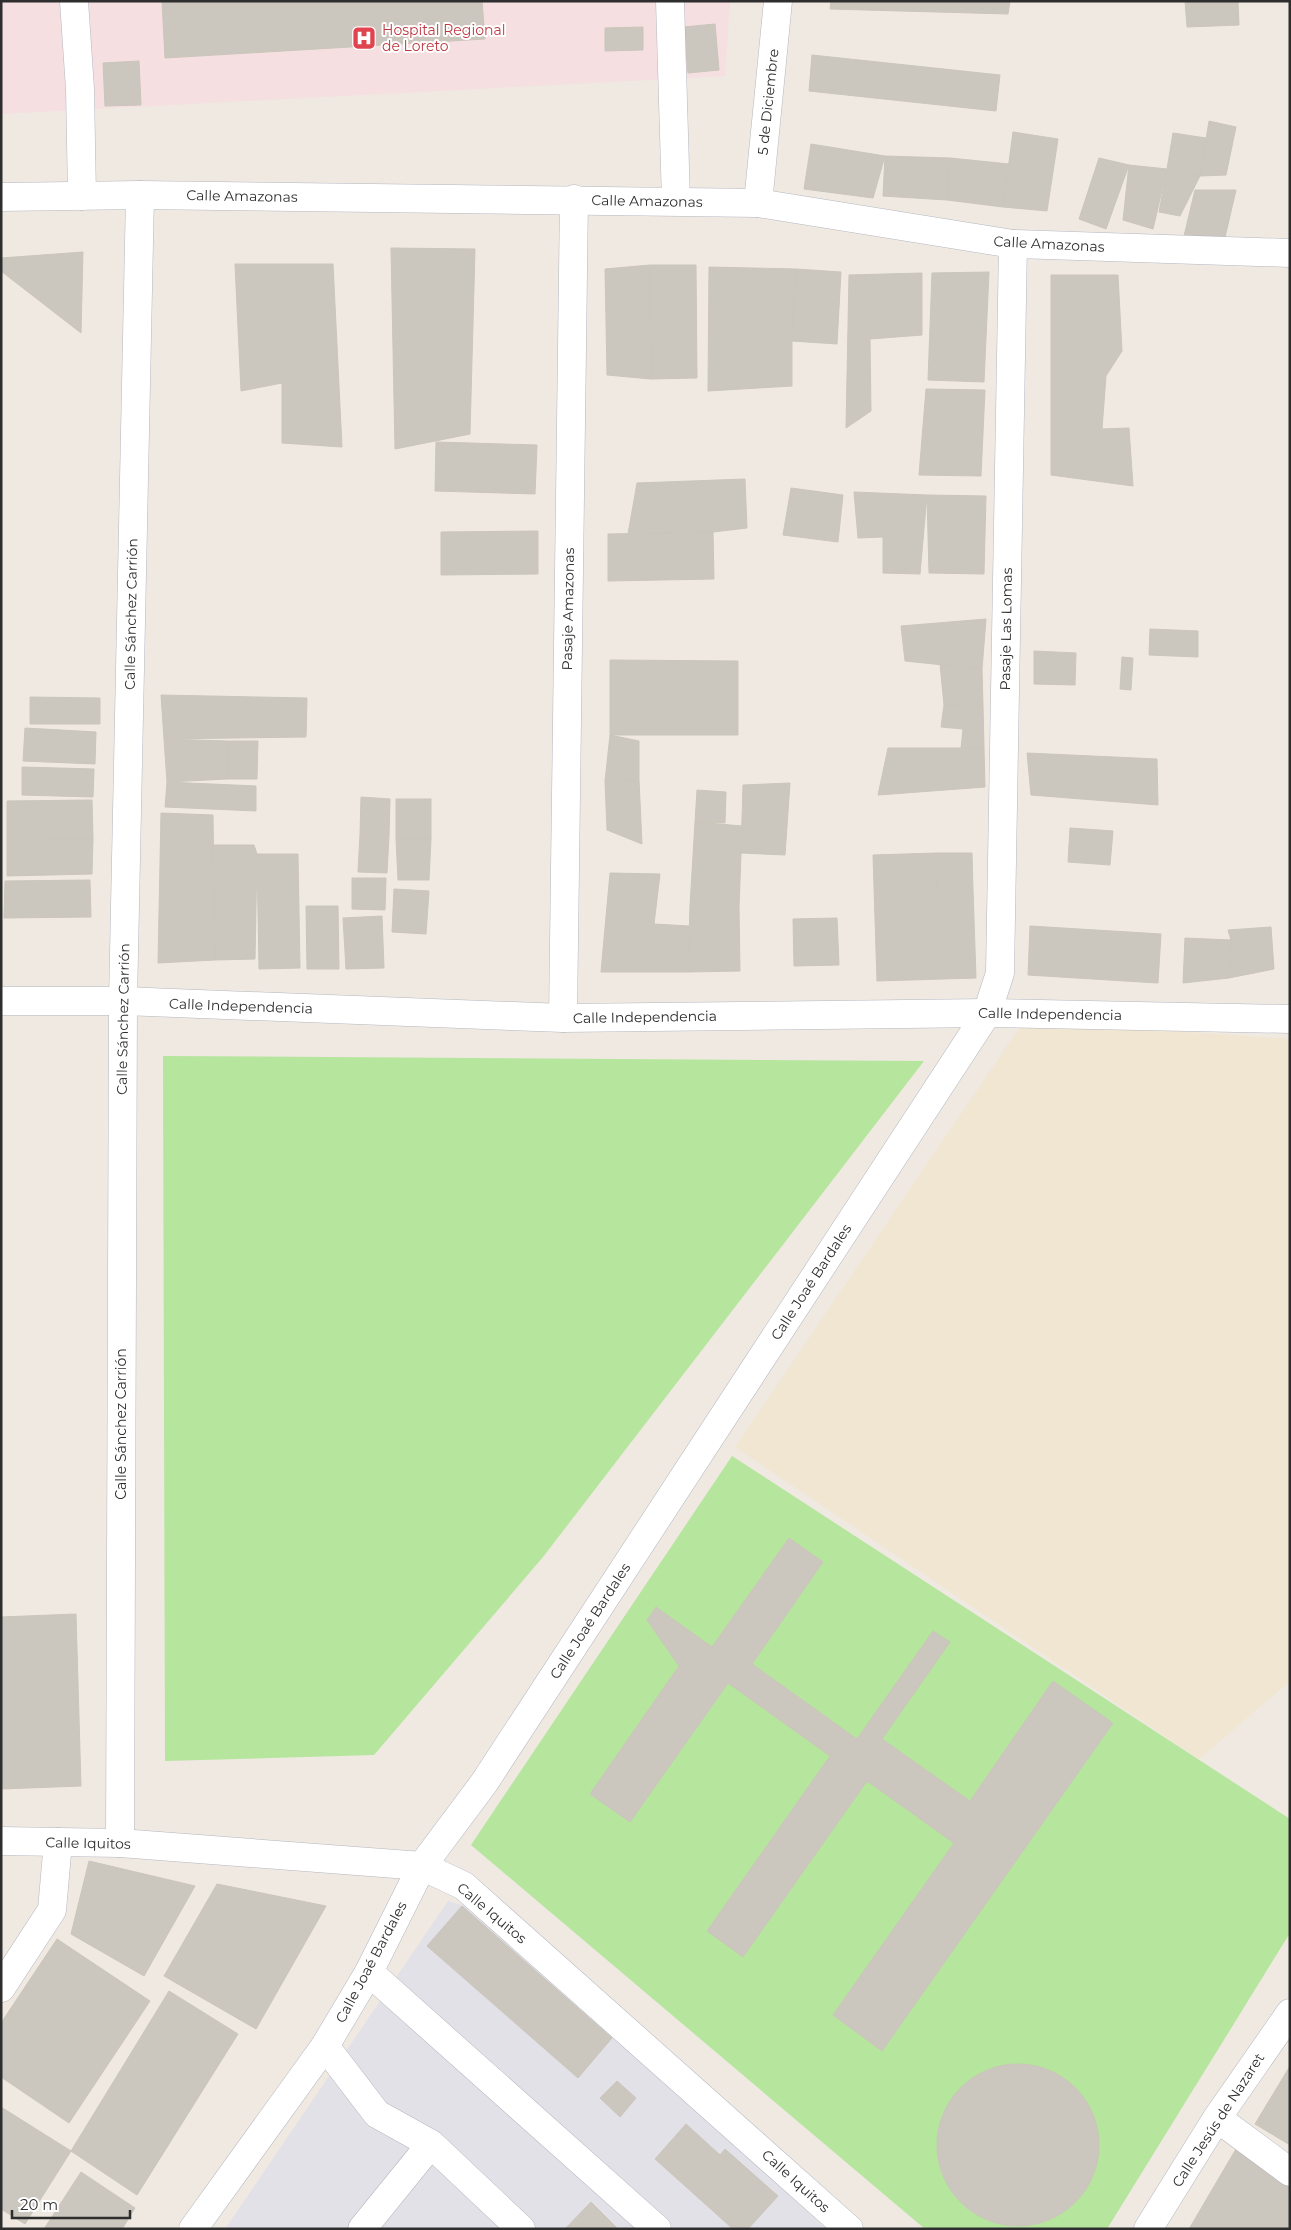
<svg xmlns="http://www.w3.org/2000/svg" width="1291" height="2230" font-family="Montserrat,sans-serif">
<rect width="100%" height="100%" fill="#efe9e1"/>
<!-- industrial -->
<polygon fill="#e3e1e8" points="448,1901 477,1909 826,2229 225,2229"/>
<!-- education -->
<polygon fill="#f0e6d1" points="1024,1021 1289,1039 1290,1681 1199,1759 735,1447"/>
<!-- medical -->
<polygon fill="#f5dfe0" points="1,1 730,1 725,76 1,114"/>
<!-- green -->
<g fill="#b6e59e">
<polygon points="163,1056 924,1061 543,1557 374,1755 165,1761"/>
<polygon points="732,1456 1290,1819 1290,1933 1107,2229 925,2229 471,1845"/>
</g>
<!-- building -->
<g fill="#cbc7bf" stroke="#cbc5ba">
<polygon points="162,1 482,1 485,39 165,58"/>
<polygon points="831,1 1010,1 1008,14 830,9"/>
<polygon points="1185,1 1238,1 1239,25 1187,27"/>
<polygon points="715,24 719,70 688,73 684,27"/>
<polygon points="643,27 643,50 605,51 605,28"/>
<polygon points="812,55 1000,75 996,111 809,91"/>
<polygon points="139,61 141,105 105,106 103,63"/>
<polygon points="1209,121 1236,127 1226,175 1200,176"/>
<polygon points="1013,132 1058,139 1047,211 1003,207"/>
<polygon points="1173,133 1206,138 1200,176 1167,169"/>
<polygon points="811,144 885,156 873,198 804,189"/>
<polygon points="885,156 950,158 947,200 883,196"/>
<polygon points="950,158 1009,164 1003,207 947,200"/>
<polygon points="1099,158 1129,165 1106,229 1079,219"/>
<polygon points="1129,165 1167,169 1153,229 1123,220"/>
<polygon points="1167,169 1200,176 1180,216 1159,212"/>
<polygon points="1195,190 1236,190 1223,246 1184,236"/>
<polygon points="391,248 475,249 470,434 395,449"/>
<polygon points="83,252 81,333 1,271 1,258"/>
<polygon points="235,264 333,264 342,447 282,443 282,383 241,391"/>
<polygon points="650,265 651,379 607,375 605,269"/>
<polygon points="650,265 696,265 697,378 651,379"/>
<polygon points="709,267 796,269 792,341 792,386 708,391"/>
<polygon points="796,269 841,272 837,344 792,341"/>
<polygon points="989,272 984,382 928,380 932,273"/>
<polygon points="922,273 922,335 870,339 871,411 846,428 849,275"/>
<polygon points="1051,275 1118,275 1122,351 1106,376 1102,429 1129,428 1133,486 1051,475"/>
<polygon points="926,389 985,390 981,476 919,475"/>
<polygon points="436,442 537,445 535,494 435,491"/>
<polygon points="745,479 747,528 713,532 628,534 637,483"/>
<polygon points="791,488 843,495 838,542 783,535"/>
<polygon points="854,492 927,495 920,574 883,573 883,537 858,538"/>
<polygon points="927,495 986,496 984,574 929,573"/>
<polygon points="538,531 538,574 441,575 441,532"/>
<polygon points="713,532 714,579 608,581 608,534"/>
<polygon points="986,619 982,669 905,661 901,626"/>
<polygon points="1150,629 1198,631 1198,657 1149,655"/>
<polygon points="1034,651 1076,653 1075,685 1034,684"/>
<polygon points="1122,657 1133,658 1131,690 1120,689"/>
<polygon points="610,660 738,661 738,735 610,735"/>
<polygon points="940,664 982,669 983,706 944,705"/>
<polygon points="161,695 307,698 306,737 164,739"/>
<polygon points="30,697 100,698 100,724 30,724"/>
<polygon points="944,705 983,706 984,748 961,749 963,729 941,727"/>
<polygon points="25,728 96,732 95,764 23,761"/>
<polygon points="610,735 639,741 639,780 605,781"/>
<polygon points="164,739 227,741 227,779 167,782"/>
<polygon points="227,741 258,741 257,779 227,779"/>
<polygon points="888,748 984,748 985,787 878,795"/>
<polygon points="1027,753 1157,759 1158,805 1031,795"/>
<polygon points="22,767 94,769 93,797 22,795"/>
<polygon points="639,780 642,844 607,830 605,781"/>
<polygon points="167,782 256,786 256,811 165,807"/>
<polygon points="790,783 785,855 741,853 743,785"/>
<polygon points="697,790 726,792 725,823 695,822"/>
<polygon points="361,797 390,799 389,836 360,835"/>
<rect x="396" y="799" width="35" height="40"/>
<polygon points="92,800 93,839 7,840 7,801"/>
<polygon points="161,813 213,815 215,960 158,963"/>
<polygon points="695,822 742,826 739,908 690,906"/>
<polygon points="1070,828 1113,831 1110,865 1068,862"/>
<polygon points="360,835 389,836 387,873 358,872"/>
<polygon points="93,839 92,874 7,876 7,840"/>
<polygon points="396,839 431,839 429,880 398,880"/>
<polygon points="213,845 254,845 257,854 255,959 215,960"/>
<polygon points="936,853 937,891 973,890 976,978 877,981 873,855"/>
<polygon points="936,853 972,853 973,890 937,891"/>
<polygon points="257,854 298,854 300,968 259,969"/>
<polygon points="610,873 660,874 654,924 689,926 688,972 601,972"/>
<polygon points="352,878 386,878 385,910 352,909"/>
<polygon points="90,880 91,917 4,918 5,881"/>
<polygon points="394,889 429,891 426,934 392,932"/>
<polygon points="306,906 338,906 339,969 307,969"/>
<polygon points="690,906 739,908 740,971 688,972"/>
<polygon points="382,916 384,968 346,969 343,918"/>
<polygon points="837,918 839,965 794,966 793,919"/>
<polygon points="1030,926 1161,934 1158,983 1028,975"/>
<polygon points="1271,927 1274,969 1229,978 1231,940 1228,930"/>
<polygon points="1185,938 1231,940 1229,978 1183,983"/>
<polygon points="789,1538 823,1562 752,1664 857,1739 933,1631 950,1642 882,1739 970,1801 1053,1681 1113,1723 882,2051 833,2015 954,1843 867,1781 743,1957 707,1931 830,1756 728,1683 630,1822 590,1794 679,1666 647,1620 656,1607 712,1647"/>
<polygon points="76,1614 81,1786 1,1789 1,1617"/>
<polygon points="89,1861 195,1886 144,1976 71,1934"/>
<polygon points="217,1884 326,1906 256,2029 164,1976"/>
<polygon points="462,1906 612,2038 578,2078 427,1946"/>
<polygon points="57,1939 150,2001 69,2123 1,2077 1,2023"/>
<polygon points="169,1991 238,2034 137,2195 71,2151"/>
<circle cx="1018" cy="2145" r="81"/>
<polygon points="1290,2066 1290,2145 1255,2124"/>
<polygon points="617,2081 636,2098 620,2117 600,2098"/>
<polygon points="1,2107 71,2151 25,2224 1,2209"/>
<polygon points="686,2124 720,2155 725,2149 778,2196 748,2229 733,2229 655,2159"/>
<polygon points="1236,2149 1290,2184 1290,2229 1189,2229"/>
<polygon points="81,2172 135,2208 122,2229 44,2229"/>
<polygon points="591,2202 618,2229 565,2229"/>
</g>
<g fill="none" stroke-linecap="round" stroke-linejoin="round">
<!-- minor casing -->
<g stroke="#b4b7c1" stroke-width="29">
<g id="minor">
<polyline points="74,1 80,89 82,196"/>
<polyline points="670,1 676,201"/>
<polyline points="1,197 140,195 758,203 1013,244 1290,253"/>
<polyline points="758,203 778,1"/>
<polyline points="1,1001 123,1001 563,1018 987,1013 1290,1019"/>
<polyline points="563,1018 574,199"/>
<polyline points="1,1841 120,1843 422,1866 464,1886 849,2229"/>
<polyline points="120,1843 123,1001 140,195"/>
<polyline points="369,1972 657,2229"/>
<polyline points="1,1988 52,1910 58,1842"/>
<polyline points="325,2046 377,2114 431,2144 521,2229"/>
<polyline points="1217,2118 1290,2172"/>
<polyline points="193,2229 325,2046 369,1972 422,1866 484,1783 987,1013 1000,973 1013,244"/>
<polyline points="362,2229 431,2144"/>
<polyline points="1148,2229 1217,2118 1290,2013"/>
</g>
</g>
<!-- minor -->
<use href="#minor" stroke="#fff" stroke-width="28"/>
</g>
<!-- icons -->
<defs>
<g id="hospital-square" transform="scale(1.25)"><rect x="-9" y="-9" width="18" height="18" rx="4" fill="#e0444e" stroke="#fff"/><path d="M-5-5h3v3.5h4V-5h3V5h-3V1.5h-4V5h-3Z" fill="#fff"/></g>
</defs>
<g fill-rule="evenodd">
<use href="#hospital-square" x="364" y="38"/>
</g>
<g text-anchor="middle" stroke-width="4" stroke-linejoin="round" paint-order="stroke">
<!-- health labels -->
<g font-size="14" fill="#be3a42" stroke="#fff" text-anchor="start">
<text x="382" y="35">Hospital Regional<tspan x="382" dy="16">de Loreto</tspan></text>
</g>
<!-- street labels -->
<g font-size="14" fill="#2e2e2e" stroke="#fff">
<text transform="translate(768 102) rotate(-84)" y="5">5 de Diciembre</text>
<text transform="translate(242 196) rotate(1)" y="5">Calle Amazonas</text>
<text transform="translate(647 201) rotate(1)" y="5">Calle Amazonas</text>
<text transform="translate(1049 244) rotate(3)" y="5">Calle Amazonas</text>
<text transform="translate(568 609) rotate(-89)" y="5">Pasaje Amazonas</text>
<text transform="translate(131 614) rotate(-89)" y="5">Calle Sánchez Carrión</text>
<text transform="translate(1006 629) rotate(-89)" y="5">Pasaje Las Lomas</text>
<text transform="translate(241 1006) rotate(2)" y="5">Calle Independencia</text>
<text transform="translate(1050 1014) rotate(1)" y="5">Calle Independencia</text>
<text transform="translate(645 1017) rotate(-1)" y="5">Calle Independencia</text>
<text transform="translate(123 1019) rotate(-89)" y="5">Calle Sánchez Carrión</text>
<text transform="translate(811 1282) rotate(-57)" y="5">Calle Joaé Bardales</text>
<text transform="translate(121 1424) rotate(-90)" y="5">Calle Sánchez Carrión</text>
<text transform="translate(590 1621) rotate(-57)" y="5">Calle Joaé Bardales</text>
<text transform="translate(88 1843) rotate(1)" y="5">Calle Iquitos</text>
<text transform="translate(492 1913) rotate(40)" y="5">Calle Iquitos</text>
<text transform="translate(371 1962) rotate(-62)" y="5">Calle Joaé Bardales</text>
<text transform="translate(1218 2120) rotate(-57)" y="5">Calle Jesús de Nazaret</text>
<text transform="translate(796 2181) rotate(42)" y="5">Calle Iquitos</text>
</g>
</g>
<!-- border -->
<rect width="1291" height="2230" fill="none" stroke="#2e2e2e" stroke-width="5"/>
<!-- scale -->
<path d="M12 2210v8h118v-8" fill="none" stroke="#2e2e2e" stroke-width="2.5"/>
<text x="20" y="2210" font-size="15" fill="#2e2e2e" stroke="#ffffff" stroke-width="4" paint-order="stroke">20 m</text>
</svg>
